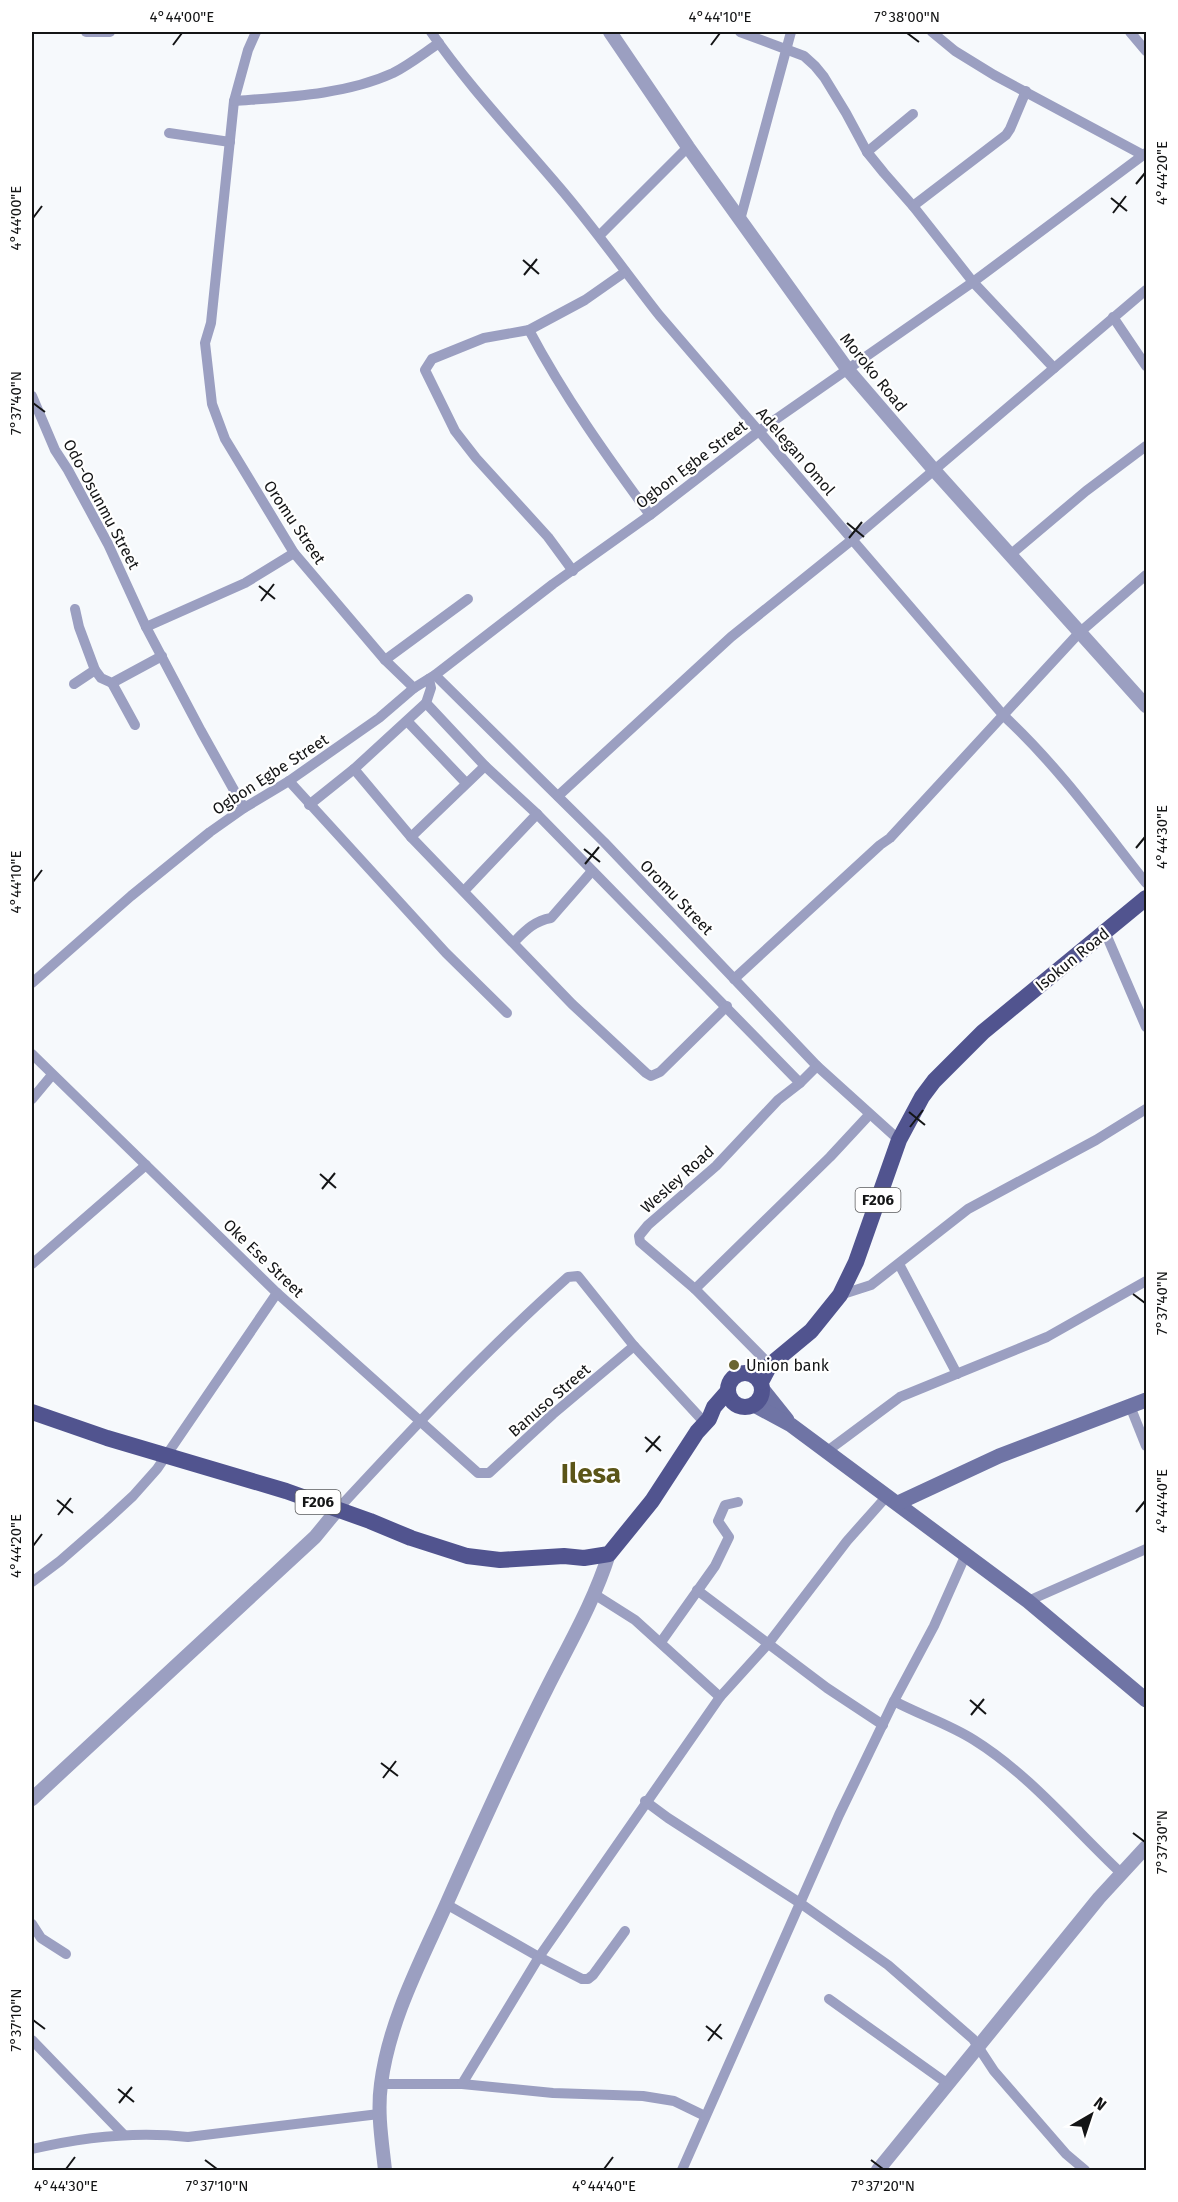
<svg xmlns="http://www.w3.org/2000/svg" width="1178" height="2202" font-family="'Fira Sans',sans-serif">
<rect width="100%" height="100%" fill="#f6f9fc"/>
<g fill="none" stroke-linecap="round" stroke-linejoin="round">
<!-- minor -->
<g stroke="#9b9fc1" stroke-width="10">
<polyline points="86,32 110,32"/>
<polyline points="256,32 248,50 234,101 211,323 205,343 212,404 225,439 294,553 385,660 414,688"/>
<path d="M431 32C469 87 517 137 560 188 595 229 626 273 659 315L1004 716C1058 766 1101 826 1146 883"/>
<polyline points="740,32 804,56 815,66 824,77 846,113 867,152 884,173 913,206 973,282 1054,368"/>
<polyline points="932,32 955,51 994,75 1143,155"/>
<polyline points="1130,32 1146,51"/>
<path d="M234 101C286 97 345 95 393 73 409 65 424 53 439 43"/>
<polyline points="169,133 230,142"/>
<polyline points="867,152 913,114"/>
<polyline points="913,206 1006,135 1010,129 1026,91"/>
<polyline points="740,220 791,32"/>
<polyline points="600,235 688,147"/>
<polyline points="1113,317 1146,366"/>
<path d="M529 330C564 396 606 455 650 515"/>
<polyline points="32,396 55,450 68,470 108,544 146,627 201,731 244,808"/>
<polyline points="1010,555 1086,491 1146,446"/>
<polyline points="573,571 548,537 476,458 455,431 425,370 432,359 484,338 529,330 585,300 625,272"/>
<polyline points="146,627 245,583 294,553"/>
<polyline points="385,660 468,599"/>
<polyline points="95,670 101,678 112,683 162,656"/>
<polyline points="435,675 604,842 817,1066 899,1140"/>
<polyline points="112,683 135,725"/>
<polyline points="74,684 95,670 79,627 75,609"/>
<polyline points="426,703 485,766 537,814 800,1083"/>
<polyline points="408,722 466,783"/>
<polyline points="354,769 411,837 572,1004 646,1073 651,1076 660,1072 727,1006"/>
<polyline points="289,781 446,953 507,1013"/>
<polyline points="558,796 731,637 853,539 1146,290"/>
<polyline points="309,805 354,769 426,703 431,688 429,679"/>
<polyline points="411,837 485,766"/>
<polyline points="464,891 537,814"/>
<polyline points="1105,932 1146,1027"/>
<path d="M514 942C525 931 534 921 551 918L592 871"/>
<polyline points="734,979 880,845 890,838 1079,633 1146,575"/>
<polyline points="32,983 131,896 210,832 244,808 289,781 379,718 414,688 435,675 553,584 650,515 759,431 973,282 1146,153"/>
<polyline points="32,1054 277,1293 478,1473 489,1473 553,1414 634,1346"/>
<polyline points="32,1099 52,1075"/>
<polyline points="32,1264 146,1165"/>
<polyline points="899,1264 957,1374"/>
<polyline points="695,1289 830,1157 869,1115"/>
<polyline points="840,1295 871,1285 968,1209 1096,1140 1146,1109"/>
<polyline points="770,1365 695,1289 640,1242 639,1236 648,1225 716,1166 778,1100 800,1083 817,1066"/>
<polyline points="1130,1406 1146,1446"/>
<polyline points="826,1452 900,1397 1047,1337 1146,1281"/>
<path d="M338 1509C412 1429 487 1349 568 1277L578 1276 634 1346 705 1423"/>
<polyline points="32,1582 60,1561 107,1520 133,1496 157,1469 277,1293"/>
<polyline points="697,1590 827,1688 883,1725"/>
<polyline points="594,1594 635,1620 720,1697"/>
<polyline points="1028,1601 1146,1549"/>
<polyline points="661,1642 715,1566 729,1537 718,1521 725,1505 738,1502"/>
<path d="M894 1701C920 1715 949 1724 974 1740 1030 1775 1073 1828 1121 1873"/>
<polyline points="645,1801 668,1818 800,1903 888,1965 973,2039 994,2071 1066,2154 1085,2170"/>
<polyline points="446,1904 539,1957 582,1979 588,1979 593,1975 625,1931"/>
<polyline points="32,1924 41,1938 66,1954"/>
<polyline points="829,1999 948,2084"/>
<polyline points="32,2040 123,2134"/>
<polyline points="381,2084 462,2084 553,2093 643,2096 674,2101 705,2116"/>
<polyline points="462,2084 539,1957 720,1697 768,1644 847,1541 887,1496"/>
<path d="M32 2149C83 2137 136 2131 188 2137L379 2114"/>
<polyline points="682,2170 839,1815 894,1701 934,1626 966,1554"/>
</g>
<!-- tertiary -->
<g stroke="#9b9fc1" stroke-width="14">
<polyline points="610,32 688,147 848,370 934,470 1146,706"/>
<polyline points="32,1799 315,1537 338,1509"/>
<path d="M385 2170C382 2142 377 2113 381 2084 389 2021 420 1963 446 1905 478 1833 510 1761 546 1690 568 1646 594 1602 609 1554"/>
<polyline points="878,2170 1099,1898 1146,1847"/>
</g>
<!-- secondary -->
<g stroke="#6f74a5" stroke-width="15">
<polyline points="763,1390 787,1420"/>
<polyline points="754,1405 791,1425 1028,1601 1146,1700"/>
<polyline points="898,1503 999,1456 1146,1400"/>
</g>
<!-- primary -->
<g stroke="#51548f" stroke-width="16">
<circle cx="745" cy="1390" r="17"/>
<polyline points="761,1382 770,1365 811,1331 840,1295 856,1262 899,1140 922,1097 934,1081 983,1032 1146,898"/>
<polyline points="32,1412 107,1438 286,1491 370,1521 411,1538 467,1556 500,1560 564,1556 584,1558 609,1554 652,1501 697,1432 709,1419 714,1407 728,1391"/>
</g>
</g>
<!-- ticks -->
<path fill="none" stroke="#141516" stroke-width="2" d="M907 33 919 42M173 45 182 33M711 45 720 33M1136 184 1145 173M1111 198 1127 211M1113 213 1126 196M33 218 42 206M523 260 539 274M524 275 537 259M33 403 45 412M847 523 864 537M849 538 862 522M259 586 275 599M261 601 274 584M1136 848 1145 837M584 849 600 862M585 864 599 847M33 882 42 870M909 1112 925 1125M910 1127 923 1110M320 1174 336 1188M322 1189 335 1173M1133 1294 1145 1303M645 1437 661 1451M646 1452 660 1436M57 1500 73 1513M1136 1512 1145 1501M58 1515 71 1498M33 1546 42 1534M970 1700 986 1714M971 1715 984 1699M381 1763 398 1776M383 1778 396 1761M1133 1833 1145 1842M33 2020 45 2029M706 2026 722 2039M708 2041 721 2024M118 2089 134 2102M119 2103 132 2087M205 2160 217 2169M871 2160 883 2169M66 2169 75 2157M604 2169 613 2157"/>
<!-- markers -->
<circle fill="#6a6532" stroke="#fff" stroke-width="2" cx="734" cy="1365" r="6"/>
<g text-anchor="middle" stroke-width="4.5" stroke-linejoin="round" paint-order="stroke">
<!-- shield labels -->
<g fill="#fff" stroke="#5a5b5c" stroke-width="1.5">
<rect x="855.5" y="1188" width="45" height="24" rx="4.5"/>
<rect x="295.5" y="1490" width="45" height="24" rx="4.5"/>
</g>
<g font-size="15" font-weight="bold" fill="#141516">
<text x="878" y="1205">F206</text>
<text x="318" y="1507">F206</text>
</g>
<!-- street labels -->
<g font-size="16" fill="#141516" stroke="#fff">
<text transform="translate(874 372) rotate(51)" y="6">Moroko Road</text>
<text transform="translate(796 451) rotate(49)" y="6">Adelegan Omol</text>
<text transform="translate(691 464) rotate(-37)" y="6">Ogbon Egbe Street</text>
<text transform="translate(102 504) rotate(62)" y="6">Odo-Osunmu Street</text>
<text transform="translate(295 522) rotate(56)" y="6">Oromu Street</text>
<text transform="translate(270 774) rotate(-33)" y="6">Ogbon Egbe Street</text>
<text transform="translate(677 897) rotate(46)" y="6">Oromu Street</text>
<text transform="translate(1072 959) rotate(-39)" y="6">Isokun Road</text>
<text transform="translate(677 1179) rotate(-42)" y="6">Wesley Road</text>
<text transform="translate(264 1258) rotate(44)" y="6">Oke Ese Street</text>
<text transform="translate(549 1400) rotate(-41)" y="6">Banuso Street</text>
</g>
<!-- poi labels -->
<g font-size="16" fill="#141516" stroke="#fff" text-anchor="start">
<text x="746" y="1371">Union bank</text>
</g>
<!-- town labels -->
<g font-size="28" font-weight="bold" fill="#5b5518" stroke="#fff">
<text x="591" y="1483">Ilesa</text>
</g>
</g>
<!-- border -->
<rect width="1178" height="2202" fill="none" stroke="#ffffff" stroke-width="66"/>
<!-- north arrow -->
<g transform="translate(1091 2115) rotate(39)" stroke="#ffffff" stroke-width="4.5" paint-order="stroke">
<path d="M0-4.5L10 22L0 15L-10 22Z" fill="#141516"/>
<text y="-9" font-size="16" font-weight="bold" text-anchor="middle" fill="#141516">N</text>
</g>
<rect x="33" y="33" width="1112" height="2136" fill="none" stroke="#141516" stroke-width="2"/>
<g font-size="15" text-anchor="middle" fill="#141516">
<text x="182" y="22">4°44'00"E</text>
<text x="720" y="22">4°44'10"E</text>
<text x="907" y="22">7°38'00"N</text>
<text transform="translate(1162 173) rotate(-90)" y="5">4°44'20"E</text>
<text transform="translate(16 218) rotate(-90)" y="5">4°44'00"E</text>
<text transform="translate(16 403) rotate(-90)" y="5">7°37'40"N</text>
<text transform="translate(1162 837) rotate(-90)" y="5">4°44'30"E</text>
<text transform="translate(16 882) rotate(-90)" y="5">4°44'10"E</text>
<text transform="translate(1162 1303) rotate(-90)" y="5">7°37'40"N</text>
<text transform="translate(1162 1501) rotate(-90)" y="5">4°44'40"E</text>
<text transform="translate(16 1546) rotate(-90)" y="5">4°44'20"E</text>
<text transform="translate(1162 1842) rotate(-90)" y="5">7°37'30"N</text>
<text transform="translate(16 2020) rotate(-90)" y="5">7°37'10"N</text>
<text x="66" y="2191">4°44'30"E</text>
<text x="217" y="2191">7°37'10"N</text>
<text x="604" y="2191">4°44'40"E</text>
<text x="883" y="2191">7°37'20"N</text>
</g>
</svg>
